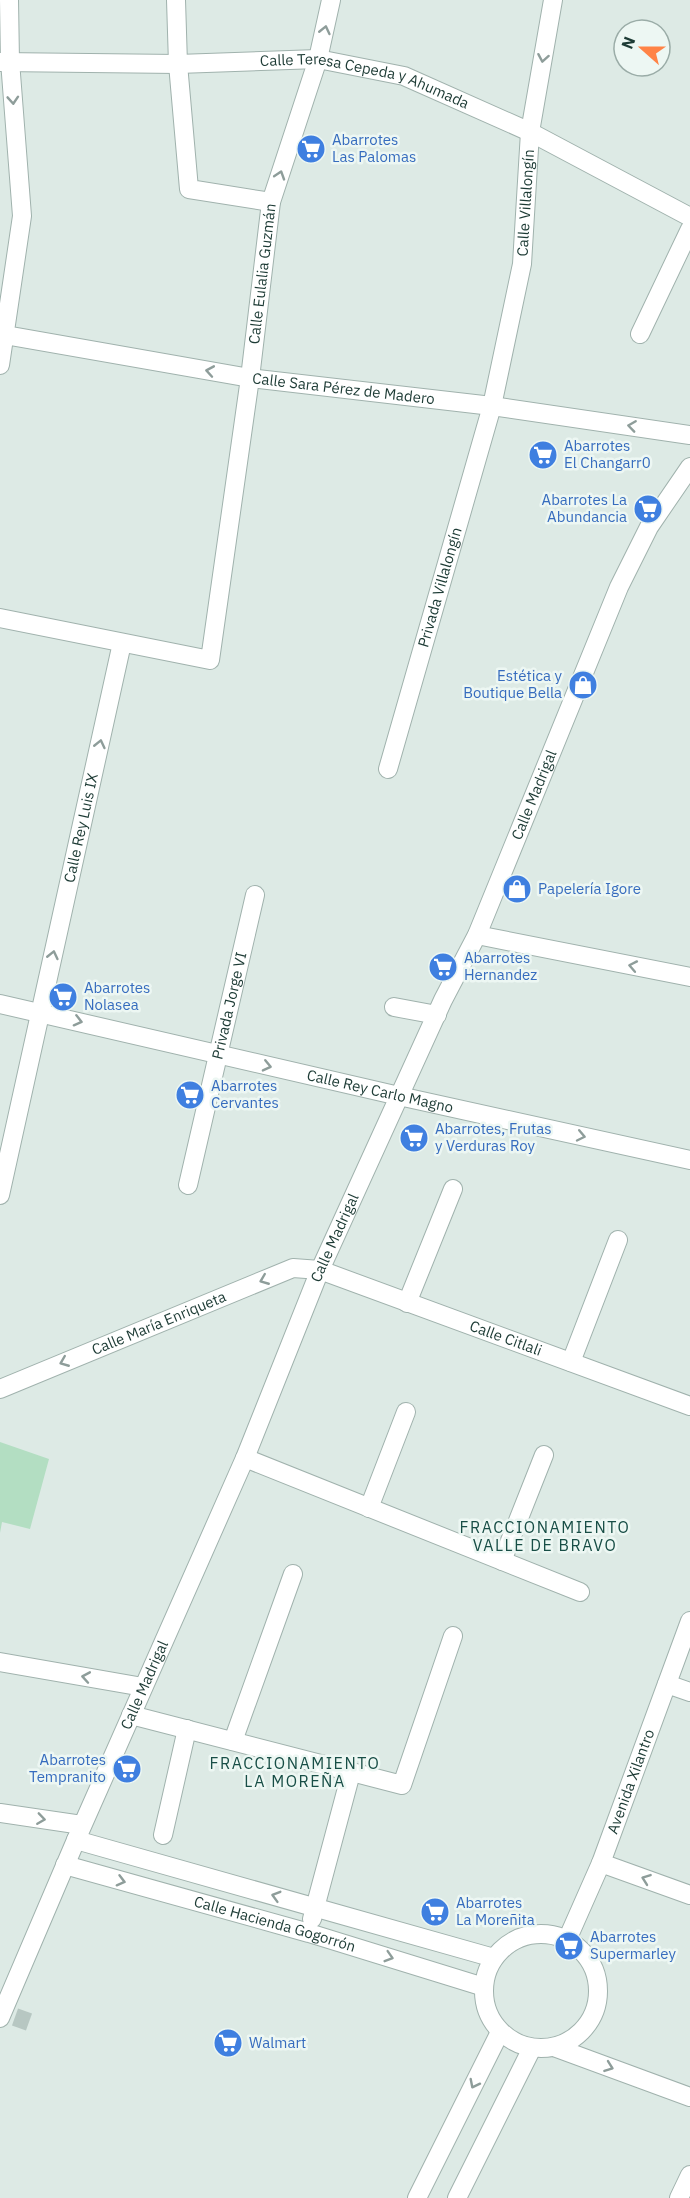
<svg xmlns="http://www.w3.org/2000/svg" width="690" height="2198" font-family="'IBM Plex Sans',sans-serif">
<rect width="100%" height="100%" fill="#ddeae5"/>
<!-- green -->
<polygon fill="#b3dec2" points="0,1442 49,1459 30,1529 2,1522 0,1533"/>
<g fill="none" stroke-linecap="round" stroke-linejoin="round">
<!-- minor-tunnel -->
<polyline stroke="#b7c7c2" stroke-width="18" stroke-dasharray="18 9" stroke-linecap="butt" points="15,2017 29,2022"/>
<!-- minor casing -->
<g stroke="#a0b2ad" stroke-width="20">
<g id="minor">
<polyline points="176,0 178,64 189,189 271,202"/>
<path id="s1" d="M0 62 178 64 318 59 404 76 530 132 690 217"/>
<path id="s2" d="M0 334 250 378 492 406 690 435"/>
<polyline points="640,334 690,229"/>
<polyline points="0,365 22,216 10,61 9,0"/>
<path id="s3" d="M0 618 210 660 250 378 271 202 318 59 331 0"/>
<path id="s4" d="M388 769 492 406 522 264 530 132 553 0"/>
<polyline points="477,935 690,977"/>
<path id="s5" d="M0 1004 399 1096 690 1160"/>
<polyline points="394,1007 437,1015"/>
<path id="s6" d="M188 1185 255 895"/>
<path id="s7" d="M0 1195 122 643"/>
<polyline points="407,1303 453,1189"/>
<polyline points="571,1362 618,1240"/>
<path id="s8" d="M0 1389 293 1268 320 1270 690 1406"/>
<polyline points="245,1458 580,1592"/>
<polyline points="369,1508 406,1412"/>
<polyline points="502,1561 544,1455"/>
<polyline points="0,1662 143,1687"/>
<polyline points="667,1684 690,1692"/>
<polyline points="131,1715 402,1785 453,1636"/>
<polyline points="233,1741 293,1574"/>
<polyline points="0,1813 82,1825"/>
<polyline points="163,1835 187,1729"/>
<polyline points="76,1840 494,1958"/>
<polyline points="601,1863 690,1895"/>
<path id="s9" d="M65 1865 309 1933 484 1987"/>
<polyline points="312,1919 351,1773"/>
<circle cx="541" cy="1991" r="57"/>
<path id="s10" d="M567 1940 601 1863 690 1621"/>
<path id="s11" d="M0 2018 76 1840 245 1458 320 1270 443 1000 477 935 619 587 649 527 690 467"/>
<polyline points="554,2047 690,2097"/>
<polyline points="417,2198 500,2032"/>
<polyline points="457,2198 532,2048"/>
<polyline points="679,2198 690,2175"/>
</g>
</g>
<!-- minor -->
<use href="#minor" stroke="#fff" stroke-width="18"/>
</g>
<!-- one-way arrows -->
<defs><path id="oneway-chevron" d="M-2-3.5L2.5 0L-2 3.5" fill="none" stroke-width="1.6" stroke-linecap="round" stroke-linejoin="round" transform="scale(1.5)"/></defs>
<g stroke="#8e9d9a">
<use href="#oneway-chevron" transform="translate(325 30) rotate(-77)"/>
<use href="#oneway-chevron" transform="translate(543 58) rotate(100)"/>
<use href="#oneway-chevron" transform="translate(13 100) rotate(86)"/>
<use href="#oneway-chevron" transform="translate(280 175) rotate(-72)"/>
<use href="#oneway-chevron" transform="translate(210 371) rotate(-170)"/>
<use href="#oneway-chevron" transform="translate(632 426) rotate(-172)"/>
<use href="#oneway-chevron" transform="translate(100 744) rotate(-77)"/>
<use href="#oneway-chevron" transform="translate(53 955) rotate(-77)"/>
<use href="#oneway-chevron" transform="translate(633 966) rotate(-169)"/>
<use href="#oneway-chevron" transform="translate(78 1021) rotate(14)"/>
<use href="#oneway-chevron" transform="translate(267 1066) rotate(13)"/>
<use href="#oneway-chevron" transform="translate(581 1136) rotate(12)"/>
<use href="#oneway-chevron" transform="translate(264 1280) rotate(158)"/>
<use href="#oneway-chevron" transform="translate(64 1362) rotate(158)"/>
<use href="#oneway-chevron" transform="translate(86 1677) rotate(-170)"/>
<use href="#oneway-chevron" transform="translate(41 1819) rotate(8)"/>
<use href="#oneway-chevron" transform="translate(646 1879) rotate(-160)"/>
<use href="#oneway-chevron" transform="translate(121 1881) rotate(15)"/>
<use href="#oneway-chevron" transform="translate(276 1896) rotate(-164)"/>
<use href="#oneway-chevron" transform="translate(389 1957) rotate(17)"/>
<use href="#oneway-chevron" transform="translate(609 2067) rotate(20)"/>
<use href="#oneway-chevron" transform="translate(474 2084) rotate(117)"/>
</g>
<!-- icons -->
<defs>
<g id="supermarket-disc" transform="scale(1.5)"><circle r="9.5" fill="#3f7fe0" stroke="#edf7f3"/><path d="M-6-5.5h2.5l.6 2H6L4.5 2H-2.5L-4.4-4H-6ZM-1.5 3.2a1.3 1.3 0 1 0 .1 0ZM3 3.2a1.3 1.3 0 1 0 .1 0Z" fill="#fff"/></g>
<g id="shop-disc" transform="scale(1.5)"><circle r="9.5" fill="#3f7fe0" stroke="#edf7f3"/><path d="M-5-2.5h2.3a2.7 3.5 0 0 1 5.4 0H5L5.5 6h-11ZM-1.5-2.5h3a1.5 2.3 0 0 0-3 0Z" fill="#fff"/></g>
</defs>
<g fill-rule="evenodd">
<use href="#supermarket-disc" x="311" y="149"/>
<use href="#supermarket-disc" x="543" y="455"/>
<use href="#supermarket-disc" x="648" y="509"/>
<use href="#shop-disc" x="583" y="685"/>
<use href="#shop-disc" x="517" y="889"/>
<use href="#supermarket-disc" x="443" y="967"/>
<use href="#supermarket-disc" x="63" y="997"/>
<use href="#supermarket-disc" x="190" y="1095"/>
<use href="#supermarket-disc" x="414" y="1138"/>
<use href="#supermarket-disc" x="127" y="1769"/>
<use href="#supermarket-disc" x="435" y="1912"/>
<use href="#supermarket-disc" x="569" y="1946"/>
<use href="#supermarket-disc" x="228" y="2043"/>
</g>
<g text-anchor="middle" stroke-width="5" stroke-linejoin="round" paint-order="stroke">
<!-- street labels -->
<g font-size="15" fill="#1d3b35" stroke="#edf7f3">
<text dy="5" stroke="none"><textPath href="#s1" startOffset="368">Calle Teresa Cepeda y Ahumada</textPath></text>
<text dy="5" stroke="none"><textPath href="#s4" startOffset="584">Calle Villalongín</textPath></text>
<text dy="5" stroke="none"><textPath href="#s3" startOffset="604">Calle Eulalia Guzmán</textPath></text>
<text dy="5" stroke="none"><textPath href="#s2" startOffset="348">Calle Sara Pérez de Madero</textPath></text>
<text dy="5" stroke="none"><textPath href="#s4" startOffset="189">Privada Villalongín</textPath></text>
<text dy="5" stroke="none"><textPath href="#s11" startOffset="1335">Calle Madrigal</textPath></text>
<text dy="5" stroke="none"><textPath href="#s7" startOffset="376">Calle Rey Luis IX</textPath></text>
<text dy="5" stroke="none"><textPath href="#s6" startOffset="184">Privada Jorge VI</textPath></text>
<text dy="5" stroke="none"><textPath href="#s5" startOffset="390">Calle Rey Carlo Magno</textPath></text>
<text dy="5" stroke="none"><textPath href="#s11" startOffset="849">Calle Madrigal</textPath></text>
<text dy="5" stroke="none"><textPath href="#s8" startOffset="172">Calle María Enriqueta</textPath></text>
<text dy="5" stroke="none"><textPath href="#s8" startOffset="542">Calle Citlali</textPath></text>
<text dy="5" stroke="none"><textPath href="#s11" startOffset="363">Calle Madrigal</textPath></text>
<text dy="5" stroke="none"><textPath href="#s10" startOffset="171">Avenida Xilantro</textPath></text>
<text dy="5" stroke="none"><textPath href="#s9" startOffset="218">Calle Hacienda Gogorrón</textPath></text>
</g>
<!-- shop labels -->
<g font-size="15" fill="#366cbe" stroke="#edf7f3" text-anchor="start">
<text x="332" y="145">Abarrotes<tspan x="332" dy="17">Las Palomas</tspan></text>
<text x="564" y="451">Abarrotes<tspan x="564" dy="17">El Changarr0</tspan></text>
<text x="627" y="505" text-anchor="end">Abarrotes La<tspan x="627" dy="17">Abundancia</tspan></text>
<text x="562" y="681" text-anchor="end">Estética y<tspan x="562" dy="17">Boutique Bella</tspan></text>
<text x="538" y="894">Papelería Igore</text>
<text x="464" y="963">Abarrotes<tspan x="464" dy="17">Hernandez</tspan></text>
<text x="84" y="993">Abarrotes<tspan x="84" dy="17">Nolasea</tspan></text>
<text x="211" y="1091">Abarrotes<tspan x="211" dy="17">Cervantes</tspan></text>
<text x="435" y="1134">Abarrotes, Frutas<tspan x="435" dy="17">y Verduras Roy</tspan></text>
<text x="106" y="1765" text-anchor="end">Abarrotes<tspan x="106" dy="17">Tempranito</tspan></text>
<text x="456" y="1908">Abarrotes<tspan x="456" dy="17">La Moreñita</tspan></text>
<text x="590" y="1942">Abarrotes<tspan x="590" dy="17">Supermarley</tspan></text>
<text x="249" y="2048">Walmart</text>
</g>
<!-- neighbourhood labels -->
<g font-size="16" letter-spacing="1.5" fill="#184e46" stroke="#edf7f3">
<text x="545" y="1533">FRACCIONAMIENTO<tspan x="545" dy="18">VALLE DE BRAVO</tspan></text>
<text x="295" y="1769">FRACCIONAMIENTO<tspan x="295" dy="18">LA MOREÑA</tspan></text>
</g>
</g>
<!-- north arrow -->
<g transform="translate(642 48) rotate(291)"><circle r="28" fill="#edf7f3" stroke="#9aaca7" stroke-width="1.5"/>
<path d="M0-4.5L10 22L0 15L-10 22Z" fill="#ff8346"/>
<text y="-9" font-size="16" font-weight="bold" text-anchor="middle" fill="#1d3b35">N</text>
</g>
</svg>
